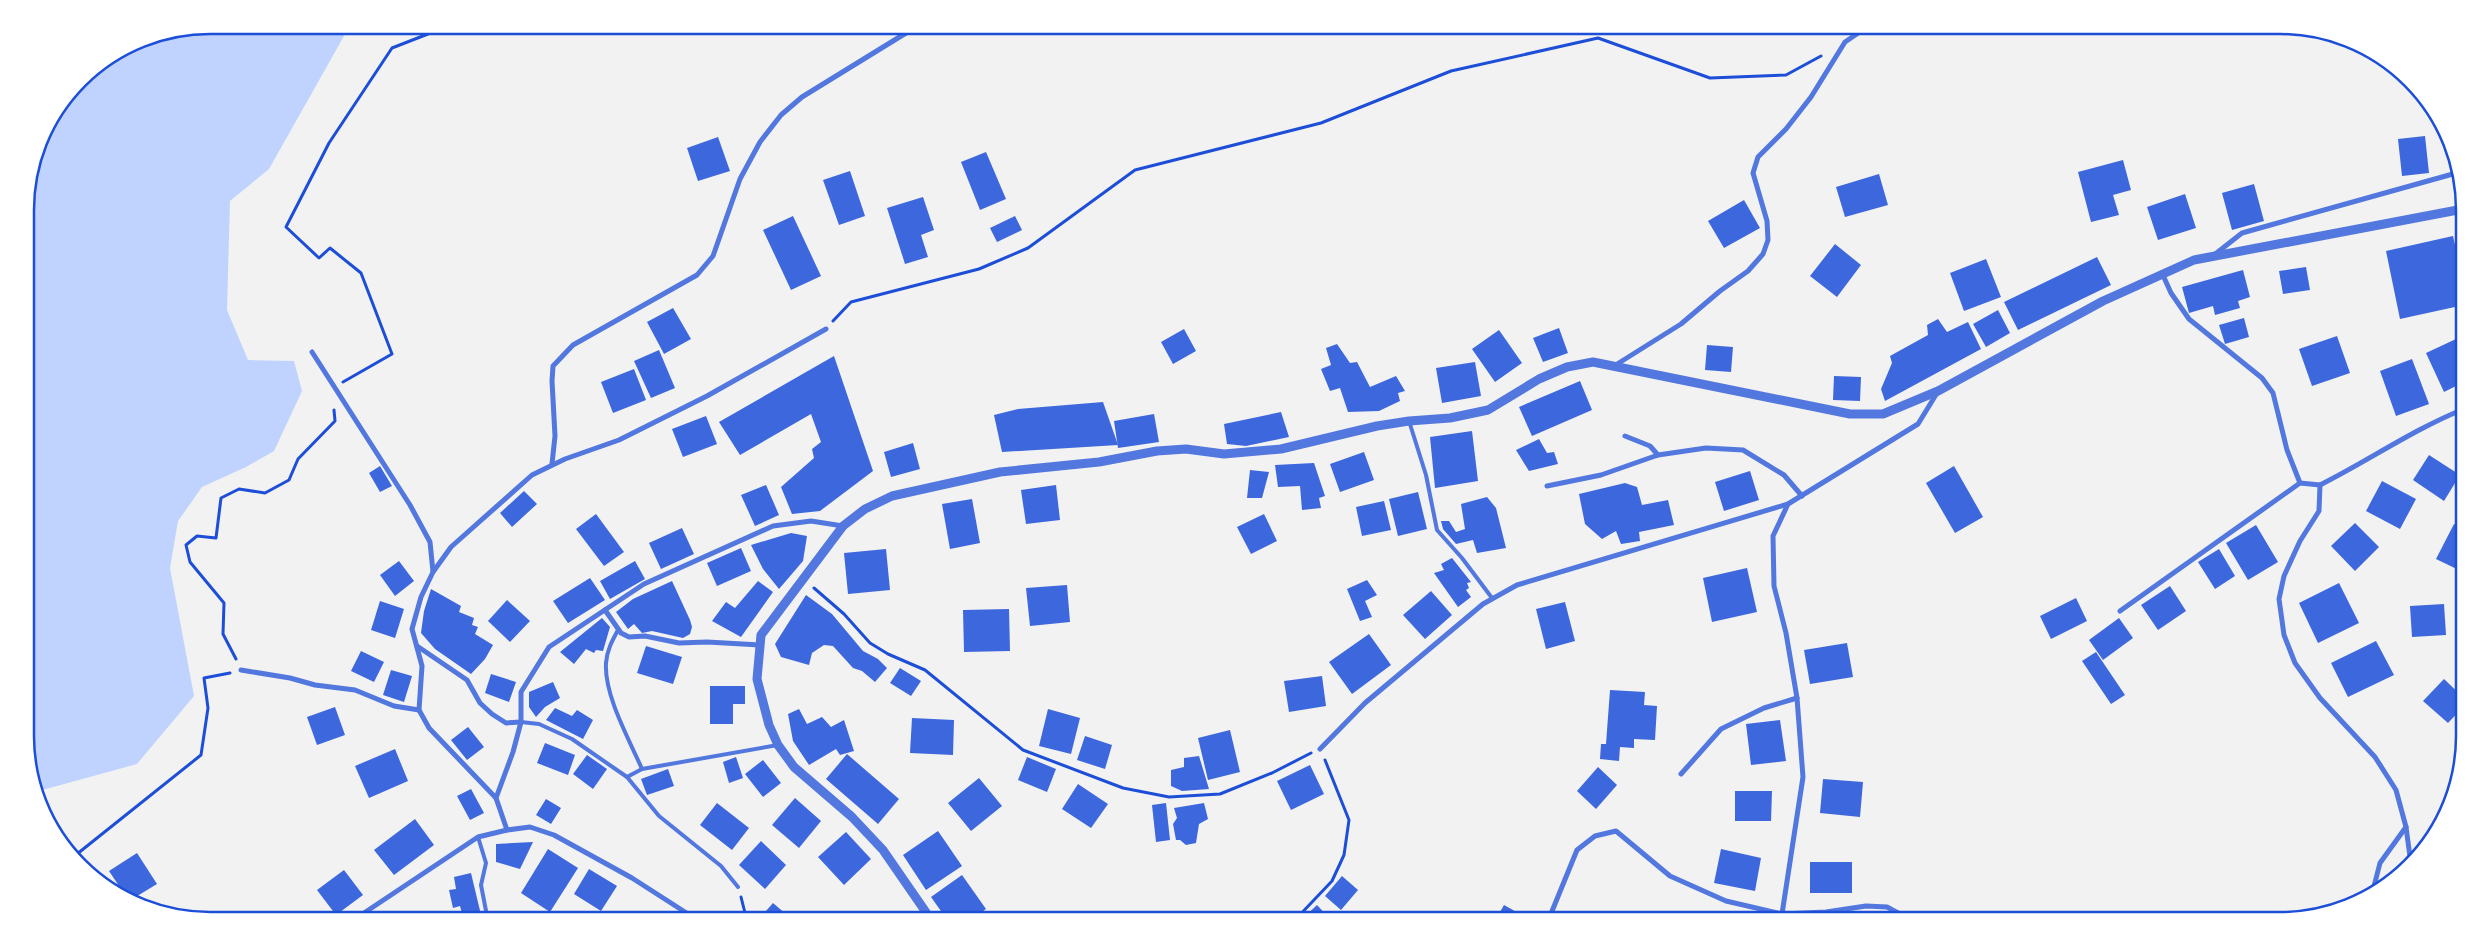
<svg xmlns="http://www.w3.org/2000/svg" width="2490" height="946" font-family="'Alegreya Sans',sans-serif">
<rect width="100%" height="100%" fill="#f2f2f2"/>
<!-- water -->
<polygon fill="#bfd3fe" points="209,25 356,25 344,36 269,169 230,201 227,310 248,360 294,361 302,391 274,451 246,467 202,487 178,521 170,568 194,696 137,764 35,792 28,772 25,197 44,128 88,71 139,39"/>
<!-- building -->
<g fill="#3d67dc">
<polygon points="2425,136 2429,173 2402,176 2398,139"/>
<polygon points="718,137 730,171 698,181 687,148"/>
<polygon points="986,152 1006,199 980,210 961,162"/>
<polygon points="2123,160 2131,190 2113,195 2119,215 2091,222 2078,172"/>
<polygon points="850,171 865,216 839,225 823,180"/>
<polygon points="1879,174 1888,205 1845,217 1836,187"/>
<polygon points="2254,184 2264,221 2232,230 2222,193"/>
<polygon points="2185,194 2196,228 2158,240 2147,207"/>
<polygon points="923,197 934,230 921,235 928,257 905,264 887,208"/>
<polygon points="1744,200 1760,228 1724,248 1708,221"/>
<polygon points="793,216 821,276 791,290 763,230"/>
<polygon points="1015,216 1022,230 997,242 990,228"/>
<polygon points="2453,236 2464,283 2464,305 2400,319 2386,251"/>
<polygon points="1835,244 1861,265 1837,297 1810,276"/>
<polygon points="2097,257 2111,285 2018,330 2004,302"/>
<polygon points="1986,259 2001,297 1964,311 1950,273"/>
<polygon points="2306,267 2310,290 2283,294 2279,271"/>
<polygon points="2243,270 2250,297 2238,301 2240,308 2215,315 2213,306 2189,313 2182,287"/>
<polygon points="673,308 691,339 664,354 647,322"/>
<polygon points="1998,310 2010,333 1986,347 1973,324"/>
<polygon points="2244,318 2249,337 2225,344 2219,325"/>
<polygon points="1938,319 1947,332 1968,322 1981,349 1885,401 1881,389 1892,363 1890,356 1928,335 1927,325"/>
<polygon points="1559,328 1568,353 1543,362 1533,338"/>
<polygon points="1184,329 1196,351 1173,364 1161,342"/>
<polygon points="1499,330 1522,363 1495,382 1472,349"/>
<polygon points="2337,336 2350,373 2312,386 2299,349"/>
<polygon points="2456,339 2464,354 2464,382 2444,392 2426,353"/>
<polygon points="1337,344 1350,363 1357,362 1370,387 1396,376 1405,391 1398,393 1400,401 1379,411 1348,412 1340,388 1330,391 1321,369 1331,365 1326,348"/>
<polygon points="1707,345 1733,347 1731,372 1705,370"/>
<polygon points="659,350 675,388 651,398 634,361"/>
<polygon points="834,356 873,471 820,511 792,514 781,487 814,458 812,449 821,442 811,414 740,455 719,422"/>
<polygon points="2412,359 2429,404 2396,416 2380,371"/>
<polygon points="1475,362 1481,396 1442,403 1436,368"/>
<polygon points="634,369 646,400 613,413 601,382"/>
<polygon points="1834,376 1861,377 1860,401 1833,400"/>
<polygon points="1580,381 1592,410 1532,436 1519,407"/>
<polygon points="1103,402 1118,445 1002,452 994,415 1018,409"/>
<polygon points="1281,412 1289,437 1246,446 1227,444 1224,424"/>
<polygon points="1154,414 1159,442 1118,448 1114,421"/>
<polygon points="706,416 717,444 683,457 672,429"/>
<polygon points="1472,431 1478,481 1435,488 1430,437"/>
<polygon points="1539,439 1547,453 1554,452 1558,464 1529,471 1516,450"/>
<polygon points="913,443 920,469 891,477 884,452"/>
<polygon points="1364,452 1374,480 1340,492 1330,464"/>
<polygon points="2429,455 2460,475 2444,501 2413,480"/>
<polygon points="1314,463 1325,496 1319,498 1321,508 1302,510 1300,486 1278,487 1275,465"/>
<polygon points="380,466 392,486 380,492 369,473"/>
<polygon points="1954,466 1983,517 1955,533 1926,483"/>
<polygon points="1250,470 1269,472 1262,498 1247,498"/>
<polygon points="1750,471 1759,500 1724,511 1715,482"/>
<polygon points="2382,481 2416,499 2400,529 2366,511"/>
<polygon points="1625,483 1637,487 1642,505 1668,500 1674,525 1639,532 1640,541 1621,544 1616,531 1602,539 1585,524 1579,494"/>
<polygon points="766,485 779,515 755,526 741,495"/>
<polygon points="1056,485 1060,520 1026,524 1021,490"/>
<polygon points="524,491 537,504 512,527 500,513"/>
<polygon points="1418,492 1427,529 1398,536 1389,499"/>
<polygon points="1487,497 1496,508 1506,548 1477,553 1473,540 1456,544 1443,529 1441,521 1449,521 1456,532 1465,529 1461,504"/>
<polygon points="972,499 980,543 950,549 942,504"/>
<polygon points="1384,501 1391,530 1362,536 1356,507"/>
<polygon points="596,514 624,552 604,566 576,529"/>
<polygon points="1264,514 1277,541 1251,554 1237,527"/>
<polygon points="2355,523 2379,547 2355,571 2331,546"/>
<polygon points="2454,524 2464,529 2465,573 2436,559"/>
<polygon points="2256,525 2278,562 2248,580 2226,543"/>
<polygon points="682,528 694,554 661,569 649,543"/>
<polygon points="791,533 807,536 803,561 779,589 763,569 751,545"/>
<polygon points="741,548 751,571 717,586 707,563"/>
<polygon points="886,549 890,590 848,594 844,553"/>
<polygon points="2219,549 2235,576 2215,589 2198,562"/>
<polygon points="1452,558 1471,582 1467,583 1469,588 1466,590 1471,597 1458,607 1434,573 1444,570 1441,564"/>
<polygon points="399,561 414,581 395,596 380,575"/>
<polygon points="635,561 645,579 610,599 600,581"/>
<polygon points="1747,568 1757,612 1712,622 1703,578"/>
<polygon points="590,578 605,600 568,623 553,601"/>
<polygon points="1367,580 1377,595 1365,601 1372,617 1360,621 1347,589"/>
<polygon points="672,581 690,620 692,627 690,634 683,638 652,631 642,633 634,624 628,629 616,612 633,599"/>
<polygon points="758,581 773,592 741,637 712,621 726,602 735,608"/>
<polygon points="2339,583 2359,623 2318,643 2299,603"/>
<polygon points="1067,585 1070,622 1030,626 1026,588"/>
<polygon points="2170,586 2186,611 2158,630 2141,605"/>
<polygon points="431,589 461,606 459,612 474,618 472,625 478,627 475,634 493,645 485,659 471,674 435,649 421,633 424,611"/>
<polygon points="1431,591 1452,615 1425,639 1403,615"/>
<polygon points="806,595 832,614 863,651 878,659 887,668 875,682 862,671 853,668 833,646 824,645 812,653 809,665 781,657 775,644"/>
<polygon points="2076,598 2087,621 2051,639 2040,616"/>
<polygon points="507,600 530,621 510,642 488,621"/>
<polygon points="380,601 404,609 395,638 371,630"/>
<polygon points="1565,602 1575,641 1546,649 1536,609"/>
<polygon points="2444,604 2446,635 2412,637 2410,606"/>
<polygon points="1009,609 1010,651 964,652 963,610"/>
<polygon points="602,618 610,627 603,651 596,650 594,653 586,649 574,664 560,652"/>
<polygon points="2119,618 2133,638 2103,660 2089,640"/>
<polygon points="1369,634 1391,665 1352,694 1329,662"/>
<polygon points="2376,641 2394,675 2348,697 2331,663"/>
<polygon points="1847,643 1853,677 1810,684 1804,650"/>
<polygon points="2465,643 2465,663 2456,659"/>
<polygon points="646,646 682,657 673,684 637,673"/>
<polygon points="361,651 384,662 374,682 351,671"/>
<polygon points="2096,652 2125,695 2111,704 2082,661"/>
<polygon points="900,668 921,681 911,696 890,683"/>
<polygon points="391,670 412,676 404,702 383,695"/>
<polygon points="491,674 516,682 509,702 485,693"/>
<polygon points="1322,676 1326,706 1289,712 1284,681"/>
<polygon points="2444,679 2465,699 2465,705 2448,723 2423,701"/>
<polygon points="553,682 560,698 545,707 536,717 529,707 529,692"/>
<polygon points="710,686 745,686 745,704 733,704 733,724 710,724"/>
<polygon points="1610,690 1645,692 1644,705 1657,706 1655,740 1634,739 1634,748 1620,747 1619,761 1600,759 1601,744 1606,744"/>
<polygon points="335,707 345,735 317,745 307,717"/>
<polygon points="555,708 572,716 577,710 593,720 583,739 546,720"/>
<polygon points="799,709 807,724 822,717 831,727 844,720 854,751 840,755 836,749 809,765 793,741 788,714"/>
<polygon points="1048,709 1080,718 1071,754 1039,746"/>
<polygon points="912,718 954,720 953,755 910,753"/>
<polygon points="1780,720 1786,761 1751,765 1746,724"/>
<polygon points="468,727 484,747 467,760 451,740"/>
<polygon points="1230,730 1240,772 1208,780 1198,738"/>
<polygon points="1085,736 1112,745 1105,769 1077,760"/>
<polygon points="545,743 575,755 568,775 537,763"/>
<polygon points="395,749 408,781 369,798 355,766"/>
<polygon points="847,754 899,799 878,824 826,779"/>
<polygon points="587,755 607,769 593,789 573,774"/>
<polygon points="1199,756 1209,789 1182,791 1171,786 1171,770 1184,767 1184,758"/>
<polygon points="736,757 743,778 729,783 723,762"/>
<polygon points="1027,757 1056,769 1047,792 1018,780"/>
<polygon points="763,760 781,783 763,797 745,774"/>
<polygon points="1310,765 1324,794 1291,810 1277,781"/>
<polygon points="1598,767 1617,785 1596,809 1577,791"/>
<polygon points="668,769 674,786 647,795 641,779"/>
<polygon points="979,778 1002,806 971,831 948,803"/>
<polygon points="1823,779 1863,782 1860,817 1820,813"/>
<polygon points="1078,784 1108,804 1091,828 1062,809"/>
<polygon points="471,789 484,813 470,820 457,796"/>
<polygon points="1735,791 1772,791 1771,821 1735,821"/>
<polygon points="795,798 821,821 799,848 772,825"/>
<polygon points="546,799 561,808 551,824 536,815"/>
<polygon points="717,803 749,828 732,850 700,825"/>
<polygon points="1166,803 1170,840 1156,842 1152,805"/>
<polygon points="1204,803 1208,819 1199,824 1196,843 1186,845 1180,840 1176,840 1173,824 1177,818 1174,808"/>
<polygon points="415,819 434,845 394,875 374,850"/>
<polygon points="938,831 962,866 926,890 903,855"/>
<polygon points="846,832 871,859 844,885 818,857"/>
<polygon points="761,841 786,865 765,889 739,865"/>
<polygon points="533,842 520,869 496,862 496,844"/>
<polygon points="548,849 578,868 550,912 521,893"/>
<polygon points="1721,849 1761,858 1755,891 1714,883"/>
<polygon points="137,853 157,884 129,901 109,871"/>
<rect x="1810" y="862" width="42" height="31"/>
<polygon points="589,869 617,886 601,911 574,894"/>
<polygon points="344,870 363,895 336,915 317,890"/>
<polygon points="471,873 482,919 464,921 460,906 453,908 449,890 456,889 454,877"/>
<polygon points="962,875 986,909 969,921 948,921 931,897"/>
<polygon points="1342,876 1358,890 1341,910 1325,896"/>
<polygon points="773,903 794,921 760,921 759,919"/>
<polygon points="1317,905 1332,921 1300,921"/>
<polygon points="1504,905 1533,921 1495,921"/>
<polygon points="908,913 914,921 897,921"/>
</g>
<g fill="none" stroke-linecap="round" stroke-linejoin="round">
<!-- path -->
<g stroke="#1d4ed8" stroke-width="3">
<polyline points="833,321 851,302 979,269 1028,248 1135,170 1321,123 1451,71 1598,38 1710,78 1786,75 1821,56"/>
<polyline points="343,382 392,354 361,273 330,248 319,258 286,227 329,143 392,48 451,25"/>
<polyline points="814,588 844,614 870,643 888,654 925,670 1023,750 1123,788 1169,797 1220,794 1272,773 1311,753"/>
<polyline points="236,659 223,634 224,603 190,562 186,545 197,536 216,538 221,498 239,489 265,493 289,480 298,459 335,421 334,410"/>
<polyline points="95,879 77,854 201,755 208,708 204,678 230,673"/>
<polyline points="741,897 747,921"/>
<polyline points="1294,921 1332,881 1344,855 1349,820 1325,760"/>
</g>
<!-- service -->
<g stroke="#5277de" stroke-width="4">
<polyline points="1409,421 1426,475 1437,530 1462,558 1492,598"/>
<path d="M618 630C612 641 607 650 606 663 604 695 629 739 642 769"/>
<polyline points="521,722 539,724 572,739 627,777 659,816 721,866 738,887"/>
<polyline points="627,777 642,769 778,745"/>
<polyline points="478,837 486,863 481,885 488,921"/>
</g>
<!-- minor -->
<g stroke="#5277de" stroke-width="5">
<polyline points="2214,255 2242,233 2460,172"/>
<polyline points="2162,273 2171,293 2189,319 2262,378 2273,393 2287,450 2300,483 2320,485"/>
<polyline points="312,352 410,505 430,542 433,572"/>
<polyline points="1614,366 1681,324 1720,291 1748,271 1763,254 1768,240 1767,221 1753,173 1758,157 1786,129 1811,97 1845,42 1870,25"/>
<polyline points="1625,436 1650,446 1658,455"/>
<polyline points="552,464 555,436 552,381 553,366 573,345 697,275 713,256 740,179 760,142 781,115 802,97 919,25"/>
<polyline points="2320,485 2319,511 2300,541 2284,576 2279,599 2284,635 2295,663 2320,698 2375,757 2396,790 2406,827 2411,864"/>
<path d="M2320 485C2368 461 2414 429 2464 409"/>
<polyline points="1547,486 1601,475 1658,455 1706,448 1743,450 1784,475 1802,496"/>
<polyline points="605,610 621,633 629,637 645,636 679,643 707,642 760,645"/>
<polyline points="2120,611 2300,483"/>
<polyline points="417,646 467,680 480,703 492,714 506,723 521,722"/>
<polyline points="241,670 290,678 315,685 355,690 394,706 419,710"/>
<polyline points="1320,749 1365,703 1483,604 1517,585 1788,504 1918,424 1937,393"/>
<polyline points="1681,774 1721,729 1764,708 1797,698"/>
<polyline points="496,798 429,728 419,710 422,666 412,629 421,597 433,572 451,547 532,475 565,459 619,440 707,396 826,329"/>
<polyline points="507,830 496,798 513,752 521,722 521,692 549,647 644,584 773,526 811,521 843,526"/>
<polyline points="2372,894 2380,863 2406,827"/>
<polyline points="1782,914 1803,777 1797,698 1786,633 1774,586 1773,536 1788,504"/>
<polyline points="352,921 478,837 507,830 530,827 554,835 632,878 699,921"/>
<polyline points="1548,921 1577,850 1595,836 1616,831 1670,876 1726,901 1782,914 1826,912 1866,906 1887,907 1913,921"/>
</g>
<!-- tertiary -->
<polyline stroke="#5277de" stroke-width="9" points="932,921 883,850 852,817 794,767 778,745 769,725 757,679 761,635 843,526 865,509 892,496 1000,472 1099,462 1157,451 1186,449 1224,454 1281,449 1377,426 1409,421 1450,418 1488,410 1539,379 1567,367 1593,362 1850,414 1883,414 1938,391 2103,301 2194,260 2463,209"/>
</g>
<!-- crop -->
<path d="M0 0H2490V946H0ZM210 34H2280A176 176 0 0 1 2456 210V736A176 176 0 0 1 2280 912H210A176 176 0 0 1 34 736V210A176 176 0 0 1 210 34Z" fill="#fff" fill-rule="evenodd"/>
<path fill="none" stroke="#1d4ed8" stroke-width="2.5" d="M210 34H2280A176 176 0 0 1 2456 210V736A176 176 0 0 1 2280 912H210A176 176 0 0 1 34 736V210A176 176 0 0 1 210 34Z"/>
</svg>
